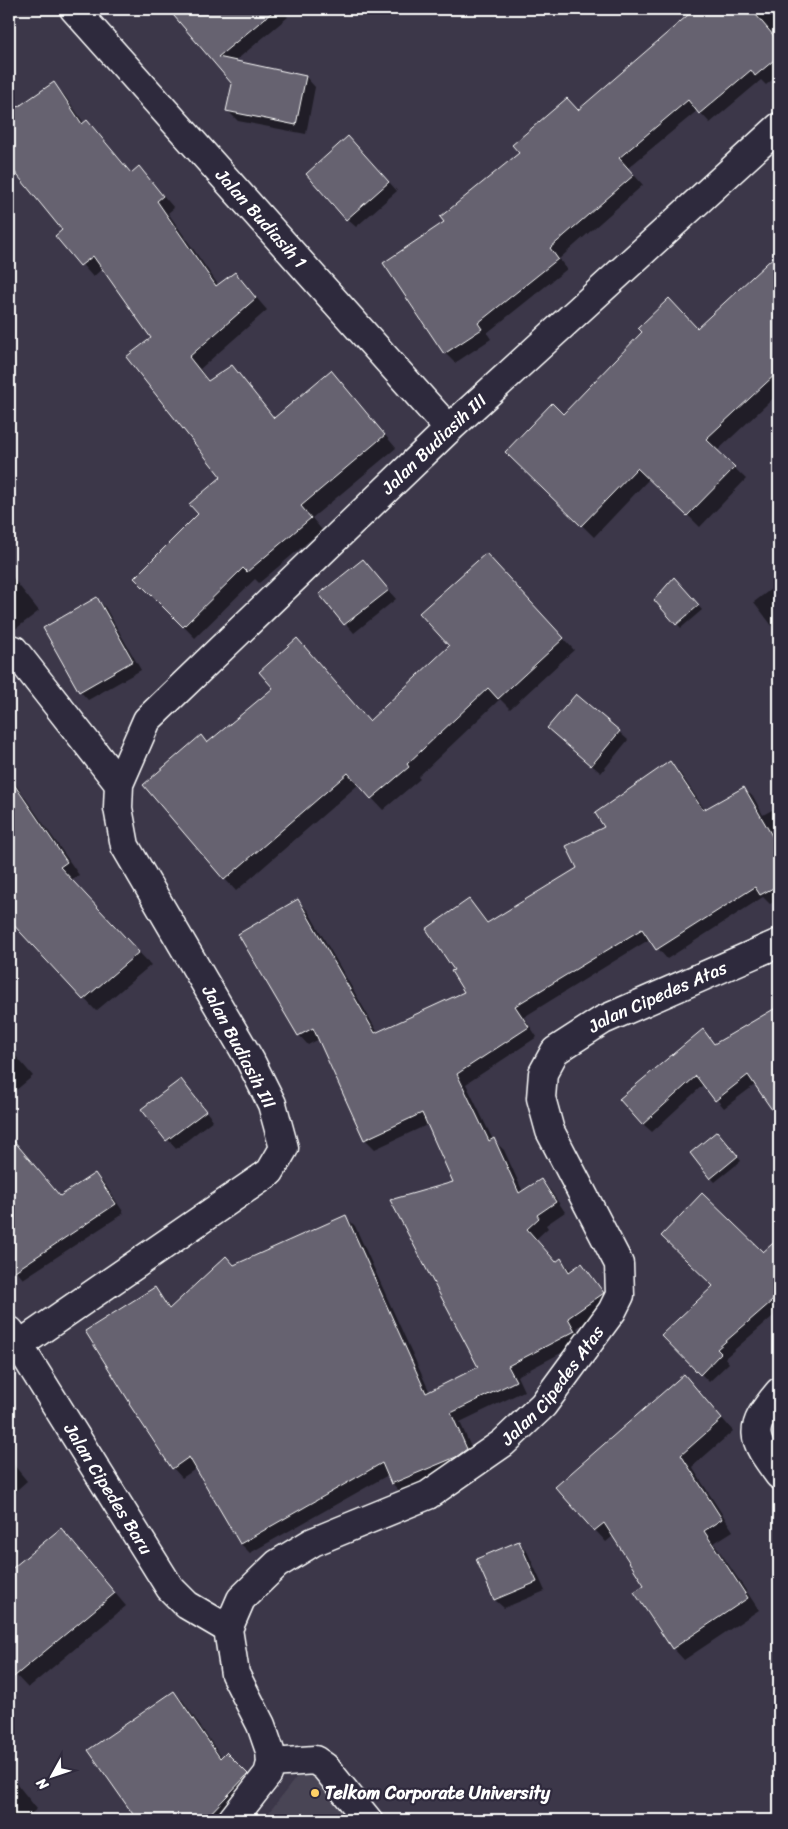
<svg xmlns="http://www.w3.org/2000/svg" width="788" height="1829" font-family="Sriracha,sans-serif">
<rect width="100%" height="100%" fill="#3c3749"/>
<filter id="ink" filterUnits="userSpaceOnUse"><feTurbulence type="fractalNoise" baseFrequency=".02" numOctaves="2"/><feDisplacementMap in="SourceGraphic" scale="10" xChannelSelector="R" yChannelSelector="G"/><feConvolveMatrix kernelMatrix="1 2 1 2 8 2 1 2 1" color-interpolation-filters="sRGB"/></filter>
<g filter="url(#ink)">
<!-- built -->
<polygon fill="#494455" points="305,1766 384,1820 263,1820"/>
<!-- shadow -->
<g fill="#0007" fill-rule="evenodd">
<polygon points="170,9 281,9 288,17 234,62 306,77 315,87 306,134 238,121 228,111 233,84"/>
<polygon points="697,9 779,9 779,74 766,85 761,80 710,123 698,110 628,168 643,185 559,259 567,269 487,333 491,339 455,363 445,353 445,222"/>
<polygon points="54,84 65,96 84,123 87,121 98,133 132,174 150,180 174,208 168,213 219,286 235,273 267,310 200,369 209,381 232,366 275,419 342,384 396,448 312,518 322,530 259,583 255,579 195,638 136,578 200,514 223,477 153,338 103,268 93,277 57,236 64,231 9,166 9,100 16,110"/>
<polygon points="357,146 397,191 356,227 347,219"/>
<polygon points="767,266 779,278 779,393 717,451 746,479 700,527 650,478 594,537 507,452 698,329"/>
<polygon points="363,561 396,599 354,633 321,595"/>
<polygon points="497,566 574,650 510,709 500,699 418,777 420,779 383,810 359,784 236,891 225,879 201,737 208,744 275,688 297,640 370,722 451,646"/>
<polygon points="9,573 39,611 9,634"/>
<polygon points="678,583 702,610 681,628 656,600"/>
<polygon points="779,583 779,635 754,602"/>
<polygon points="97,599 105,607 141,670 88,700 80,691"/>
<polygon points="548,728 619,732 628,740 601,773"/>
<path d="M670 763 680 773 705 810 744 788 754 798 763 815 779 806V900L770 904 763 897 667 959 650 939 524 1017 537 1037 466 1084 493 1140 504 1150 523 1192 540 1180 550 1190 565 1212 546 1225 548 1228 536 1239 556 1263 561 1260 572 1271 582 1264 612 1303 577 1328 584 1341 517 1376 524 1391 460 1422 476 1459 401 1493 392 1483 388 1475 250 1553 241 1544 197 1468 182 1478 173 1468 155 1289 171 1309 234 1266 346 1217 355 1226 430 1393 480 1367 455 1182 429 1124 375 1149 365 1139 319 1039 308 1045 299 1035 298 901 308 911 378 1033 466 992 456 970 469 900 489 924 579 869 606 827ZM319 1025 300 1036V1033Z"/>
<polygon points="9,777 17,786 79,875 71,880 151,965 96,1011 9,918"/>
<polygon points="771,1013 779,1021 779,1118 756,1084 724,1108 704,1084 652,1132 643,1124 703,1031 715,1045"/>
<polygon points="9,1048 33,1076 9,1096"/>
<polygon points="181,1080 213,1120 176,1149 143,1109"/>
<polygon points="9,1135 61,1197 95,1174 104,1183 124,1213 23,1279 9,1262 9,1231 23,1222 9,1205"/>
<polygon points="721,1137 741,1161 715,1182 711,1178"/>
<polygon points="775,1243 779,1248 779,1311 725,1358 729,1363 709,1382 663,1335"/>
<polygon points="695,1387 733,1431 692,1467 733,1531 714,1543 759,1610 684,1660 673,1648 646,1586 613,1536 606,1542 556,1487"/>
<polygon points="9,1459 27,1481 9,1497"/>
<polygon points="61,1529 126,1606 28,1688 9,1668 9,1573"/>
<polygon points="519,1543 527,1551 545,1591 504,1608 495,1600 478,1560"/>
<polygon points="174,1692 183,1701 222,1758 226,1754 256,1784 221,1820 134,1820 137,1817"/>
<polygon points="9,1774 37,1809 23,1820 9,1820"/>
</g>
<!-- building -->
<g fill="#666270" stroke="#fff">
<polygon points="168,9 276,9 218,57 306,76 296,125 226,111 232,84"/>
<polygon points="695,9 751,9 779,42 779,56 755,76 751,70 699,114 688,100 619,158 634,175 550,248 558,259 478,323 482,329 444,354 383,263 444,222 440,217 519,153 512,145 567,98 578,110"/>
<polygon points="54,82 82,124 87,120 131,173 139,166 163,196 157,201 216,286 235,272 256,298 189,357 208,381 232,365 274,418 331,370 385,435 301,506 311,518 247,572 243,568 183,627 134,578 198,514 189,504 221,477 126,357 151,338 93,256 80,266 55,236 62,230 9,165 9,113"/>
<polygon points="348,136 389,182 346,220 306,174"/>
<polygon points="779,252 779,371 706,439 735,467 687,516 637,468 581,526 505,452 552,403 563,414 642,332 638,328 669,298 697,328"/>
<polygon points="486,553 564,638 498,699 488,688 407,764 409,767 371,799 348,773 224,880 143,785 201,735 207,743 273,688 259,672 297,638 369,721 449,646 419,613"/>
<polygon points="363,559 389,590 344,625 319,594"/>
<polygon points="674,577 699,605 676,625 654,600"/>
<polygon points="97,597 133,661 79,692 43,628"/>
<polygon points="576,694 620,731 591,766 547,728"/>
<polygon points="670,761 703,810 744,787 779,848 779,885 760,895 755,887 656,950 642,929 515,1006 529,1027 457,1074 489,1141 494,1138 519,1193 541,1179 556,1202 537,1215 539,1218 527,1229 556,1262 561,1258 569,1272 582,1263 604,1293 568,1318 575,1331 508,1366 516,1381 451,1413 467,1449 456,1457 391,1484 382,1463 240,1544 189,1457 172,1469 129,1404 130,1403 85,1331 155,1287 169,1309 226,1256 234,1265 346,1215 426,1393 478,1367 390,1200 453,1182 422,1113 364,1140 313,1028 298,1036 238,934 298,899 375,1033 464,992 451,971 454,970 426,929 469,899 487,923 577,868 566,846 604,827 595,813"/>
<polygon points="9,777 67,862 60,867 139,952 83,1000 9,920"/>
<polygon points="779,1006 779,1120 748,1075 715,1101 696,1076 642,1125 619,1099 703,1029 714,1044"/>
<polygon points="181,1079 206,1111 166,1141 141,1109"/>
<polygon points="717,1131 738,1156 710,1179 690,1153"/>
<polygon points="9,1135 60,1196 95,1173 116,1204 9,1275"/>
<polygon points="702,1193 763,1252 779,1238 779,1295 717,1349 721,1353 700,1375 661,1335 713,1286 661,1236"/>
<polygon points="684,1374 722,1419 681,1455 722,1519 704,1531 748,1598 672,1649 634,1592 644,1585 604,1523 594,1531 555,1487"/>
<polygon points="61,1528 115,1593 9,1681 9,1571"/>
<polygon points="519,1541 537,1582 494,1600 476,1559"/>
<polygon points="174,1691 220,1758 226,1752 248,1774 204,1820 137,1820 88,1750"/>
</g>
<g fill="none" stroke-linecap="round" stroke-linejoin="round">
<!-- street casing -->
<g stroke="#fff" stroke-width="31">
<g id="street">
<path id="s1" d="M74 9 449 429"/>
<polyline points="14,650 119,784"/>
<path id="s2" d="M10 1331 170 1588 187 1605 228 1629"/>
<path id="s3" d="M19 1345 270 1172 284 1148 272 1104 250 1060 125 846 118 808 119 784 147 720 449 429 779 127"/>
<path d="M779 1392C747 1430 751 1437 779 1475"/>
<polyline points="271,1763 315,1760 325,1767 368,1820"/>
</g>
</g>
<!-- secondary casing -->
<g stroke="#fff" stroke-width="31">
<g id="secondary">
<path id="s4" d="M232 1820 268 1774 271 1763 270 1751 261 1725 235 1674 228 1629 241 1599 277 1564 313 1542 428 1495 503 1443 543 1405 612 1311 620 1295 619 1264 550 1131 541 1098 543 1073 555 1051 603 1020 779 943"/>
</g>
</g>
<!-- street -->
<use href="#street" stroke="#2f2a3d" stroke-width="28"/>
<!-- secondary -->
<use href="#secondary" stroke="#2f2a3d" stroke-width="28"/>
</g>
</g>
<!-- markers -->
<circle fill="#ffd166" stroke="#2f2a3d" stroke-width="2" cx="315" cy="1793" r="5"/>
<g text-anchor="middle" stroke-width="4.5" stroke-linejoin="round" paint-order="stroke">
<!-- street labels -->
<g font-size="18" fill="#fff" stroke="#2f2a3d">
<text dy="6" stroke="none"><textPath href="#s1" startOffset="281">Jalan Budiasih 1</textPath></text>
<text dy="6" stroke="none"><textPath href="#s3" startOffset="1206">Jalan Budiasih III</textPath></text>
<text dy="6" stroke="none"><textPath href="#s4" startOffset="1124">Jalan Cipedes Atas</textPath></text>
<text transform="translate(239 1047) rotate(62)" y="6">Jalan Budiasih III</text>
<text dy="6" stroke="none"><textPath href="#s4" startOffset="629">Jalan Cipedes Atas</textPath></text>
<text dy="6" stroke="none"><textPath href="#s2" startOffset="186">Jalan Cipedes Baru</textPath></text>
</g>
<!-- poi labels -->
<g font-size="18" font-weight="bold" fill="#fff" stroke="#2f2a3d" text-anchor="start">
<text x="325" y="1799">Telkom Corporate University</text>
</g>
</g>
<!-- margin -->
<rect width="788" height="1829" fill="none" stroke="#2f2a3d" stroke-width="30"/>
<rect x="15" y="15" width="758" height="1799" fill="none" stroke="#fff" stroke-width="2" filter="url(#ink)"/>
<!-- north arrow -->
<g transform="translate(52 1776) rotate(230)" stroke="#2f2a3d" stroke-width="4" paint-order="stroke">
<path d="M0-4L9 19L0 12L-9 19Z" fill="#ffffff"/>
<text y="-8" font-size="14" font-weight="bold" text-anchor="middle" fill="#ffffff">N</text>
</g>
</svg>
